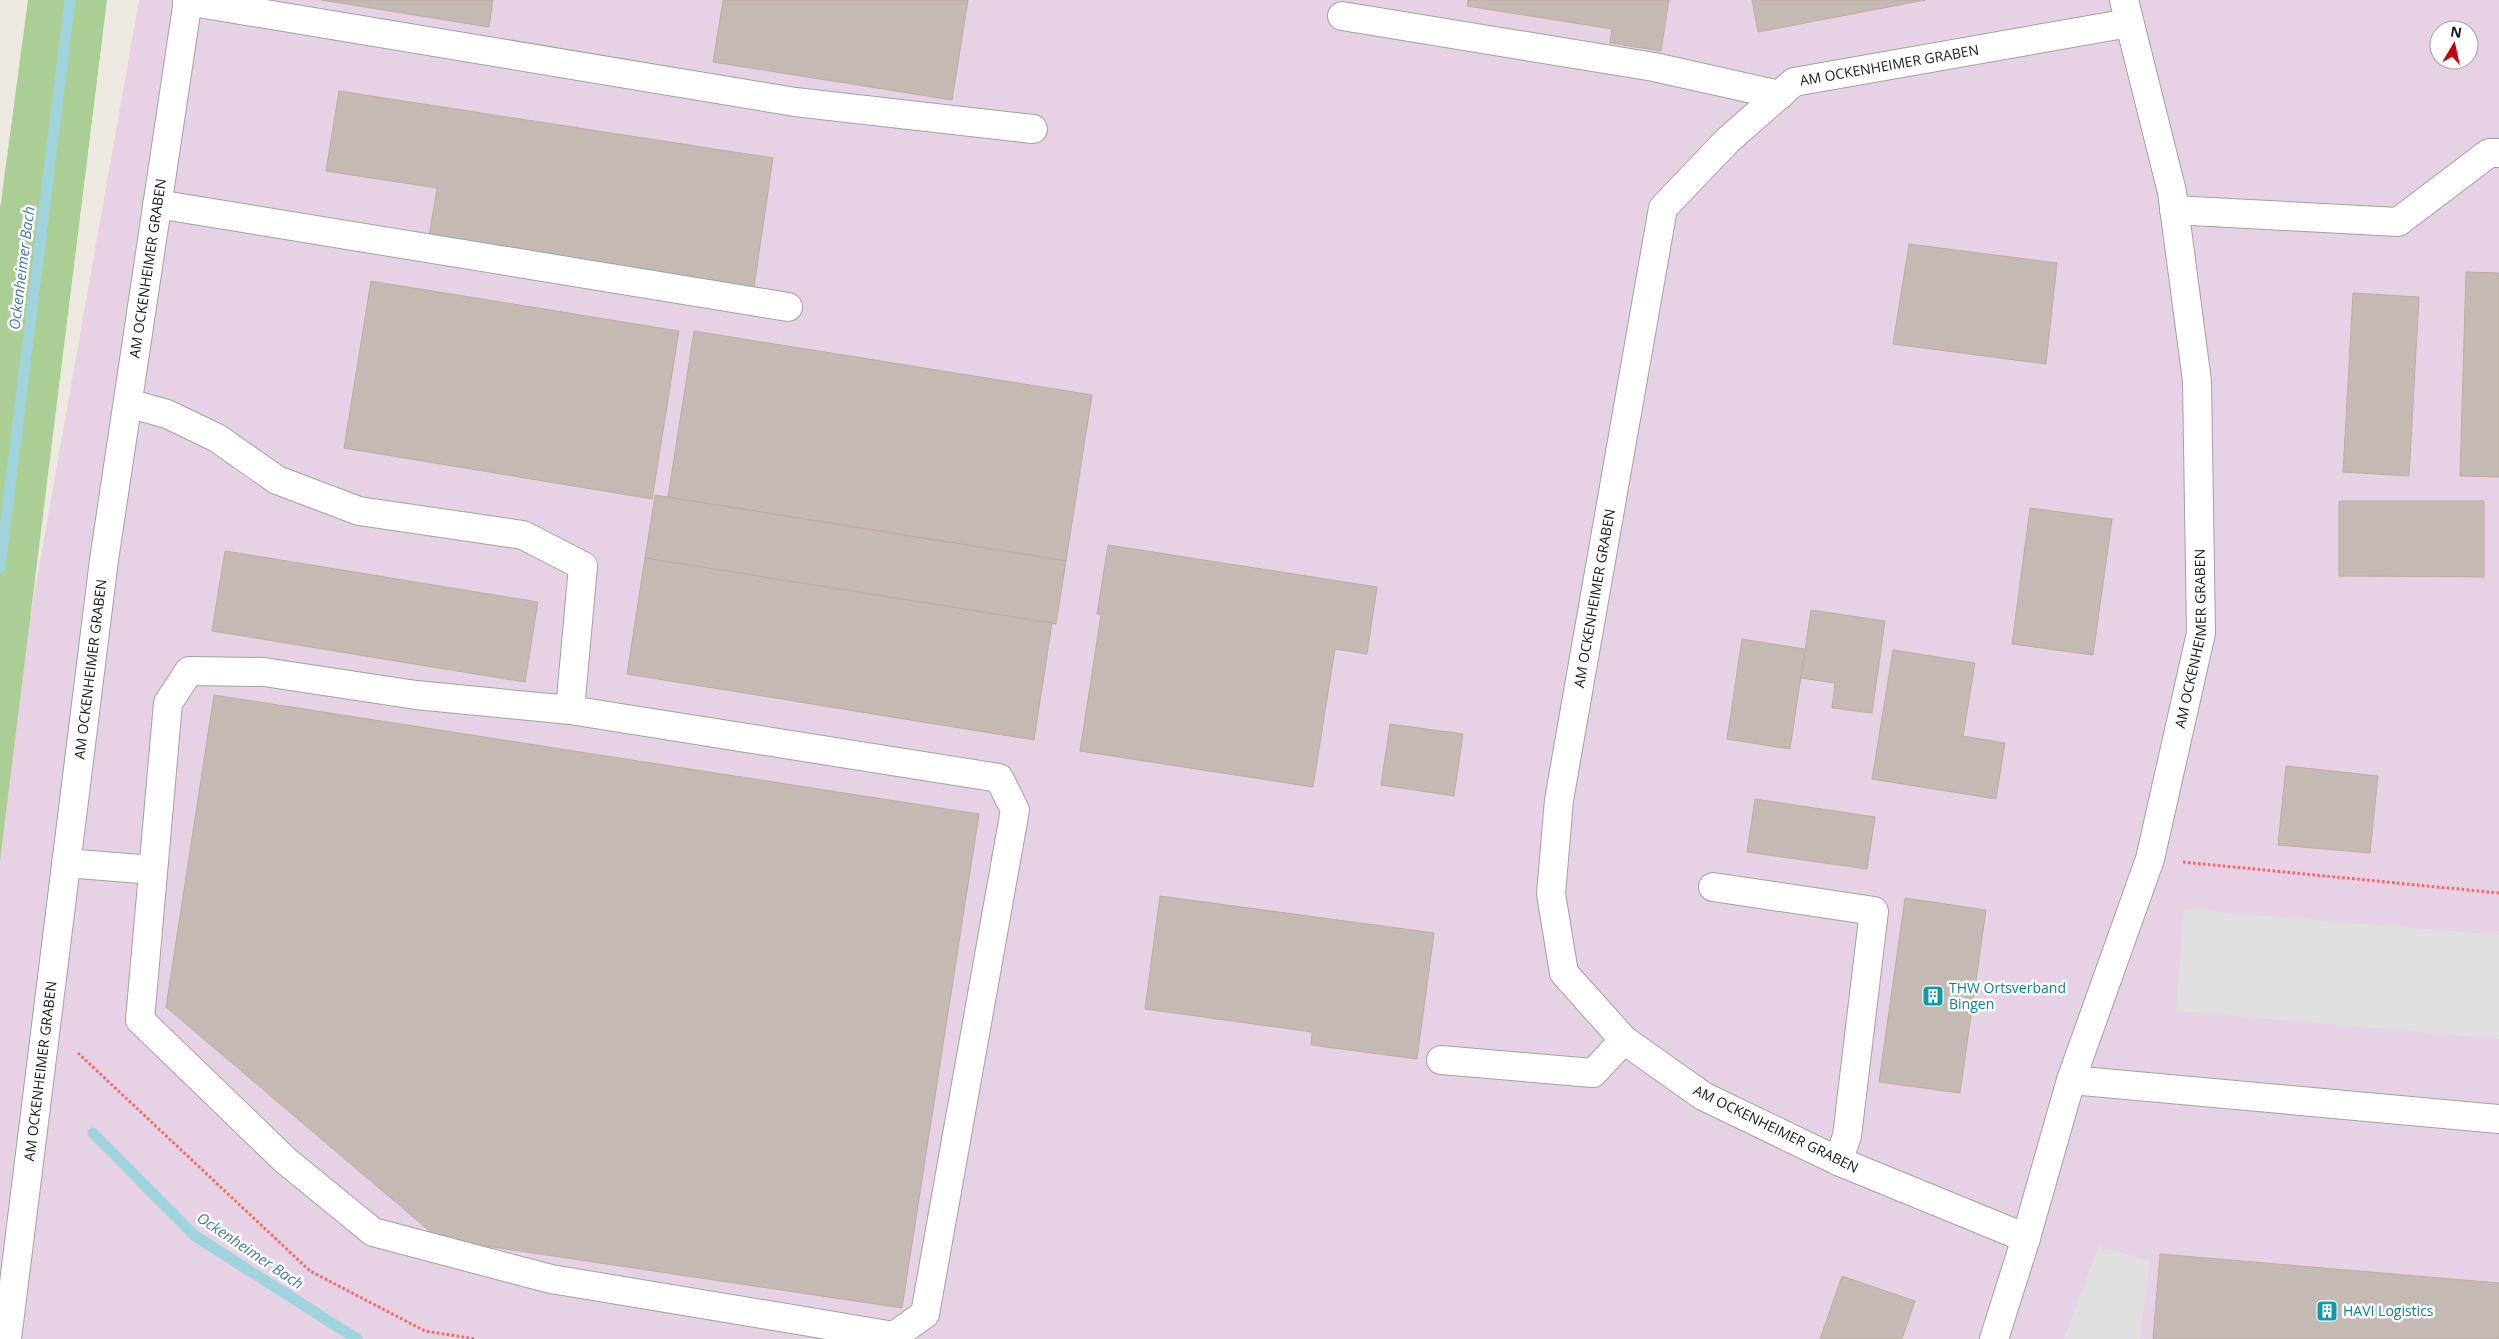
<svg xmlns="http://www.w3.org/2000/svg" width="2499" height="1339" font-family="'Open Sans',sans-serif">
<rect width="100%" height="100%" fill="#ede8e0"/>
<!-- industrial -->
<path fill="#e6d2e4" fill-rule="evenodd" d="M139 0H2499V1339H0V788ZM2439 30H2469V60H2439Z"/>
<!-- forest -->
<polygon fill="#aace94" points="28,0 107,0 0,861 0,209"/>
<!-- parking -->
<g fill="#dfdfdf">
<polygon points="2184,909 2499,935 2499,1039 2176,1011"/>
<polygon points="2099,1246 2150,1261 2140,1339 2064,1339"/>
</g>
<g fill="none" stroke-linecap="round" stroke-linejoin="round">
<!-- stream -->
<g stroke="#9fd4dc" stroke-width="11">
<polyline points="0,568 70,0"/>
<polyline points="93,1133 195,1236 357,1339"/>
</g>
</g>
<!-- building -->
<g fill="#c5b9b4" stroke="#bfaca2">
<polygon points="321,0 493,0 489,27"/>
<polygon points="723,0 968,0 952,100 713,62"/>
<polygon points="1468,0 1669,0 1661,51 1610,43 1612,29 1467,6"/>
<polygon points="1752,0 1925,0 1758,32"/>
<polygon points="339,91 773,158 754,287 429,236 437,188 326,171"/>
<polygon points="1909,244 2057,263 2046,364 1893,344"/>
<polygon points="2466,272 2499,273 2499,477 2460,476"/>
<polygon points="371,281 679,331 652,499 344,448"/>
<polygon points="2353,293 2419,297 2409,476 2343,472"/>
<polygon points="694,331 1092,395 1066,561 668,497"/>
<polygon points="655,495 1066,561 1056,624 645,558"/>
<polygon points="2339,501 2484,501 2484,577 2339,576"/>
<polygon points="2030,508 2112,519 2093,655 2012,644"/>
<polygon points="1108,545 1377,587 1367,654 1335,649 1313,787 1080,751 1101,615 1097,614"/>
<polygon points="225,551 538,602 525,682 212,631"/>
<polygon points="645,558 1052,623 1034,740 627,674"/>
<polygon points="1811,610 1885,621 1872,713 1832,708 1835,683 1801,678"/>
<polygon points="1742,639 1805,649 1790,749 1727,739"/>
<polygon points="1893,650 1975,663 1963,736 2005,743 1996,799 1872,779"/>
<polygon points="214,695 979,814 902,1308 439,1239 166,1007"/>
<polygon points="1390,724 1463,734 1454,796 1381,785"/>
<polygon points="2286,766 2378,776 2370,853 2278,845"/>
<polygon points="1755,799 1875,817 1867,869 1747,852"/>
<polygon points="1160,896 1434,933 1417,1059 1311,1045 1312,1032 1145,1009"/>
<polygon points="1905,898 1986,910 1960,1093 1879,1082"/>
<polygon points="2160,1254 2499,1283 2499,1339 2153,1339"/>
<polygon points="1842,1276 1915,1301 1902,1339 1820,1339"/>
</g>
<g fill="none" stroke-linecap="round" stroke-linejoin="round">
<!-- minor casing -->
<g stroke="#a2a2a2" stroke-width="30">
<g id="minor">
<polyline points="187,1 795,102 1033,129"/>
<polyline points="1342,16 1654,67 1780,95"/>
<polyline points="157,204 788,307"/>
<polyline points="2174,210 2398,222 2489,153 2499,153"/>
<polyline points="128,403 167,414 217,438 277,480 359,511 523,535 583,566 570,710 999,778 1015,810 925,1314 894,1336 551,1279 373,1232 285,1160 140,1020 168,703 189,671 264,672 416,695 570,710"/>
<polyline points="66,863 153,870"/>
<polyline points="1713,887 1874,911 1847,1136 1838,1161"/>
<polyline points="1441,1060 1593,1073 1624,1040"/>
<polyline points="2071,1080 2499,1119"/>
<path id="s1" d="M2026 1238 1838 1161 1703 1096 1624 1040 1564 973 1551 894 1559 800 1663 208 1728 140 1794 82 2129 23"/>
<path id="s2" d="M7 1339 104 560 188 0"/>
<path id="s3" d="M1994 1339 2026 1238 2071 1080 2150 859 2201 633 2197 381 2172 192 2124 0"/>
</g>
</g>
<!-- path -->
<g stroke="#fc6462" stroke-width="3" stroke-dasharray="2.5 2.5" stroke-linecap="butt">
<polyline points="2183,862 2499,893"/>
<polyline points="78,1053 310,1271 425,1331 476,1339"/>
</g>
<!-- minor -->
<use href="#minor" stroke="#fff" stroke-width="28"/>
</g>
<!-- icons -->
<defs>
<g id="building-square" transform="scale(1.125)"><rect x="-9" y="-9" width="18" height="18" rx="4" fill="#0f9aa8" stroke="#fff"/><path d="M-4-6H4V6H1V3H-1V6H-4ZM-2.5-4.3h1.7v1.8h-1.7ZM.8-4.3h1.7v1.8H.8ZM-2.5-1h1.7V.8h-1.7ZM.8-1h1.7V.8H.8Z" fill="#fff"/></g>
</defs>
<g fill-rule="evenodd">
<use href="#building-square" x="1933" y="996"/>
<use href="#building-square" x="2327" y="1311"/>
</g>
<g text-anchor="middle" stroke-width="5" stroke-linejoin="round" paint-order="stroke">
<!-- street labels -->
<g font-size="14" fill="#1b1b1b" stroke="#fff">
<text dy="5" stroke="none"><textPath href="#s1" startOffset="1594">AM OCKENHEIMER GRABEN</textPath></text>
<text dy="5" stroke="none"><textPath href="#s2" startOffset="1080">AM OCKENHEIMER GRABEN</textPath></text>
<text dy="5" stroke="none"><textPath href="#s1" startOffset="919">AM OCKENHEIMER GRABEN</textPath></text>
<text dy="5" stroke="none"><textPath href="#s3" startOffset="730">AM OCKENHEIMER GRABEN</textPath></text>
<text dy="5" stroke="none"><textPath href="#s2" startOffset="675">AM OCKENHEIMER GRABEN</textPath></text>
<text dy="5" stroke="none"><textPath href="#s2" startOffset="270">AM OCKENHEIMER GRABEN</textPath></text>
<text transform="translate(1776 1129) rotate(26)" y="5">AM OCKENHEIMER GRABEN</text>
</g>
<!-- culture labels -->
<g font-size="14" fill="#0d838f" stroke="#fff" text-anchor="start">
<text x="1949" y="993">THW Ortsverband<tspan x="1949" dy="16">Bingen</tspan></text>
<text x="2343" y="1316">HAVI Logistics</text>
</g>
<!-- water labels -->
<g font-size="15" font-style="italic" fill="#447ca4" stroke="#fff">
<text transform="translate(22 268) rotate(-83)" y="5">Ockenheimer Bach</text>
<text transform="translate(250 1251) rotate(34)" y="5">Ockenheimer Bach</text>
</g>
</g>
<!-- north arrow -->
<g transform="translate(2454 45) rotate(9)"><circle r="24" fill="#ffffff" stroke="#a4a4a4"/>
<path d="M0-4L9 19L0 12L-9 19Z" fill="#c60011"/>
<text y="-8" font-size="14" font-weight="bold" text-anchor="middle" fill="#1b1b1b">N</text>
</g>
</svg>
